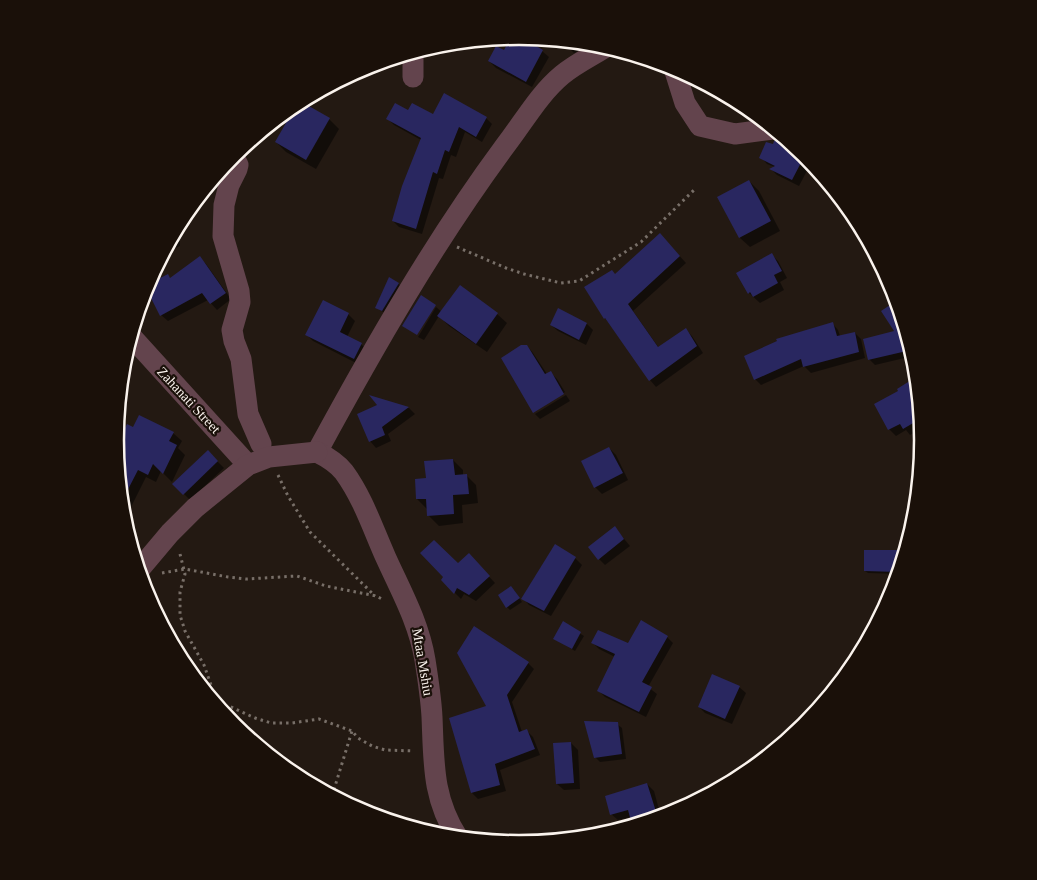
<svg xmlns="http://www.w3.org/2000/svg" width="1037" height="880" font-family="Georgia,serif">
<rect width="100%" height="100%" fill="#231912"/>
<!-- shadow -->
<g fill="#0007">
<polygon points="565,41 595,44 574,53 567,46"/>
<polygon points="505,51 542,51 549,57 532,87 496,68 489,61"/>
<polygon points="299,102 329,119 339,129 316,169 286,152 276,142"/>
<polygon points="409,112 434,115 486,118 492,124 482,142 465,132 456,157 451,155 443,179 439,178 422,234 399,227 393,221 421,140 394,125 388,119"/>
<polygon points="773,146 804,155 811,163 799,186 777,175 771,169 775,167 767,164 761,157"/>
<polygon points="749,181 759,191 780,231 750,247 740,238"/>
<polygon points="175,229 180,241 180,246 163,254"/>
<polygon points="666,241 686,263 633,311 659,348 686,330 692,336 703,353 656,387 650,380 605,318 616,275"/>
<polygon points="772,255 778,261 787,278 780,282 784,290 760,303 749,293"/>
<polygon points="200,258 206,264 231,299 217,310 208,300 168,321 161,315 168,276 171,279"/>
<polygon points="398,284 401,286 385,313 380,310 377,307"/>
<polygon points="895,303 898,306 915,364 909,357 875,365 869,359 896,332"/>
<polygon points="436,307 442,312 497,314 507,323 487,352 449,326 439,316 424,340 418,337"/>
<polygon points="348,314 355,321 347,337 361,344 368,351 360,365 313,341 307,335"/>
<polygon points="832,323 838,330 840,336 855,333 861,339 865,358 811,373 804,366 761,385 755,379"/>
<polygon points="587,324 593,330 586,345 558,331 551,325"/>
<polygon points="527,346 533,353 547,374 550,372 557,379 565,392 534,411"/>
<polygon points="916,379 921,429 910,435 906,430 896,436 889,429 900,391 899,389"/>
<polygon points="566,395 570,401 540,419 535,414"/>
<polygon points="373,397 409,408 415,414 388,434 391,441 376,448 370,441 379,406"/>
<polygon points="134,428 173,433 182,441 178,448 185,455 172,482 161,471 156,482 146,477 126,517 122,516 115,440 115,432 123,436"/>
<polygon points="609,448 616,455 628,480 602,494 595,487"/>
<polygon points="208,452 224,468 190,500 174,484"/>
<polygon points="453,460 463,470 463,475 466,475 476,485 478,503 462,505 463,523 439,526 429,516 427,509 417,499 427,479"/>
<polygon points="615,528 630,546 605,565 599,559"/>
<polygon points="555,546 575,558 582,565 551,616 529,605 523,598"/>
<polygon points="902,551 904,553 898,574 868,573 865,571"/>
<polygon points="469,555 495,583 476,601 464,594 461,599 442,580"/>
<polygon points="514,590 522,602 510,610 507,607"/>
<polygon points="563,623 584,636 575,651 555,639"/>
<polygon points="667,637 673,643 648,687 657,694 646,717 605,697 599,691 615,657 599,649 593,643 628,645"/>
<polygon points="528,663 534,669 512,702 522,732 527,731 533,737 540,755 500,770 506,791 478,799 472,793 451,718 488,707"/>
<polygon points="739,687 746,693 732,724 705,713 699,707"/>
<polygon points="617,724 622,728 626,759 600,762 595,757"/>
<polygon points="571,743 578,750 580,789 564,790 557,784"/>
<polygon points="647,784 654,791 661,817 633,825 631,817 618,820 611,814"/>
</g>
<!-- building -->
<g fill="#292760">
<polygon points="519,36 543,50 526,82 488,61 496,46 504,50 511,37"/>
<polygon points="444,93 487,117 476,137 459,127 449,152 445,150 437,174 433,172 416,229 392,221 402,186 421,138 386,119 395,103 408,110 412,103 433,114"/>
<polygon points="300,101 330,118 306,160 275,142 298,102"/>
<polygon points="778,140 786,144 788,141 805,155 792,180 769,169 775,166 759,158 766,142 773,144 774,141"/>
<polygon points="749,180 771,221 739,238 717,197"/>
<polygon points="660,233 680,256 628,304 658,347 686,328 697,346 649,381 605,318 604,319 584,287 612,270 615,274"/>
<polygon points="772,253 782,271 774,275 778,283 753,297 750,292 748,294 736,273"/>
<polygon points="200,256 226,293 210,304 202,293 160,316 145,286 168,274 170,278"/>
<polygon points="389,277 399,283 382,311 375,308"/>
<polygon points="460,285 498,313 476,344 437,316"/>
<polygon points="421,295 436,305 417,335 402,326"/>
<polygon points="323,300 349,313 340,332 362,343 354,359 305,335"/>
<polygon points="896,301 911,350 868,360 863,339 894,331 881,311"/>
<polygon points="558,308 587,323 579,340 550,325"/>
<polygon points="833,322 837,336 855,332 859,352 803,367 801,359 754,380 744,356 777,341 776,339"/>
<polygon points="521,345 527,345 545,374 551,371 564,394 533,413 501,358"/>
<polygon points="916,377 920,419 903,429 900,424 888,430 874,404 898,391 897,389"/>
<polygon points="369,395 409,407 382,427 385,435 369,442 357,414 377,405"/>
<polygon points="139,415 174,432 169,441 177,445 163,474 153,464 148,475 138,470 121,503 115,440 116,431 122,434 127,424 133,427"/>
<polygon points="609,447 623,473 594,488 581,461"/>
<polygon points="208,450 218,461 183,495 172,484"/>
<polygon points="453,459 455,475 467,474 469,494 453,495 454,514 427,516 426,499 416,499 415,479 426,478 424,461"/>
<polygon points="615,526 624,539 598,560 588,547"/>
<polygon points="434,540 458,563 469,553 490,576 469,595 457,588 454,594 441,580 443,577 420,553"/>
<polygon points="555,544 576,557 544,611 521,599"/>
<polygon points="864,550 905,550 898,572 864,571"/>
<polygon points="511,586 520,598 506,608 498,595"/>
<polygon points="641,620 668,636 642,682 652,687 639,712 597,691 615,654 591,643 598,630 628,643"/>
<polygon points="563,621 581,632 572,649 553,639"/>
<polygon points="474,626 529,662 507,695 519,732 527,729 535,749 495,764 500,785 471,793 449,718 486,706 457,653"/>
<polygon points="712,674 740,686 725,719 698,707"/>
<polygon points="584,721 618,722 622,754 594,758"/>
<polygon points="571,742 574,783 556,784 553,743"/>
<polygon points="647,783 658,818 632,825 628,810 610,815 605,796"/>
</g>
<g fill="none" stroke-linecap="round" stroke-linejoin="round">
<!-- path -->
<g stroke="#786f68" stroke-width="3" stroke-dasharray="2.5 4" stroke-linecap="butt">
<polyline points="457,247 506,268 524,274 561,283 579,281 641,242 695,189"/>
<polyline points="278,475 288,496 310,532 375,596"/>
<polyline points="180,554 185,574 180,592 180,615 185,631 204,665 211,685 214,702"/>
<polyline points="162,573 185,569 228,577 246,579 297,576 326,586 376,596 384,600"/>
<polyline points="218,707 229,706 255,718 271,723 292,723 319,719 352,731 358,738 372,746 385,750 414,751"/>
<polyline points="332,796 352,731"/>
</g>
<!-- street -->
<g stroke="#63444d" stroke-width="21">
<polyline points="674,68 685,103 700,126 735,134 773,129"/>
<polyline points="413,77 413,52"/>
<polyline points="233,155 238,165 237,169 229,185 224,205 223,236 239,291 240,302 232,330 234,341 241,359 248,414 261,444"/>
<polyline points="130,335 248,465"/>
<path d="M317 452C374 347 434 242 505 146 523 123 539 94 562 75 575 64 592 56 606 47"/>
<path d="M317 452C327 457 337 463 344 472 363 498 373 529 386 558 401 591 419 623 425 660 428 679 431 698 432 717 434 762 432 798 458 838"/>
<polyline points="138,571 170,533 195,508 248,465 269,457 317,452"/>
</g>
</g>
<g text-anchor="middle" stroke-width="4.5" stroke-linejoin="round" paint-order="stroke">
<!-- street labels -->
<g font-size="14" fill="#faf3ed" stroke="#1a1009">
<text transform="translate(189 400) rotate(47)" y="5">Zahanati Street</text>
<text transform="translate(423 662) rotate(80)" y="5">Mtaa Mshiu</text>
</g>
</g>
<!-- crop -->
<path d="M0 0H1037V880H0ZM124 440a395 395 0 1 1 790 0a395 395 0 1 1-790 0Z" fill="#1a1009" fill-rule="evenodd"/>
<path fill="none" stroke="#faf3ed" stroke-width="2.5" d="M124 440a395 395 0 1 1 790 0a395 395 0 1 1-790 0Z"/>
</svg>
